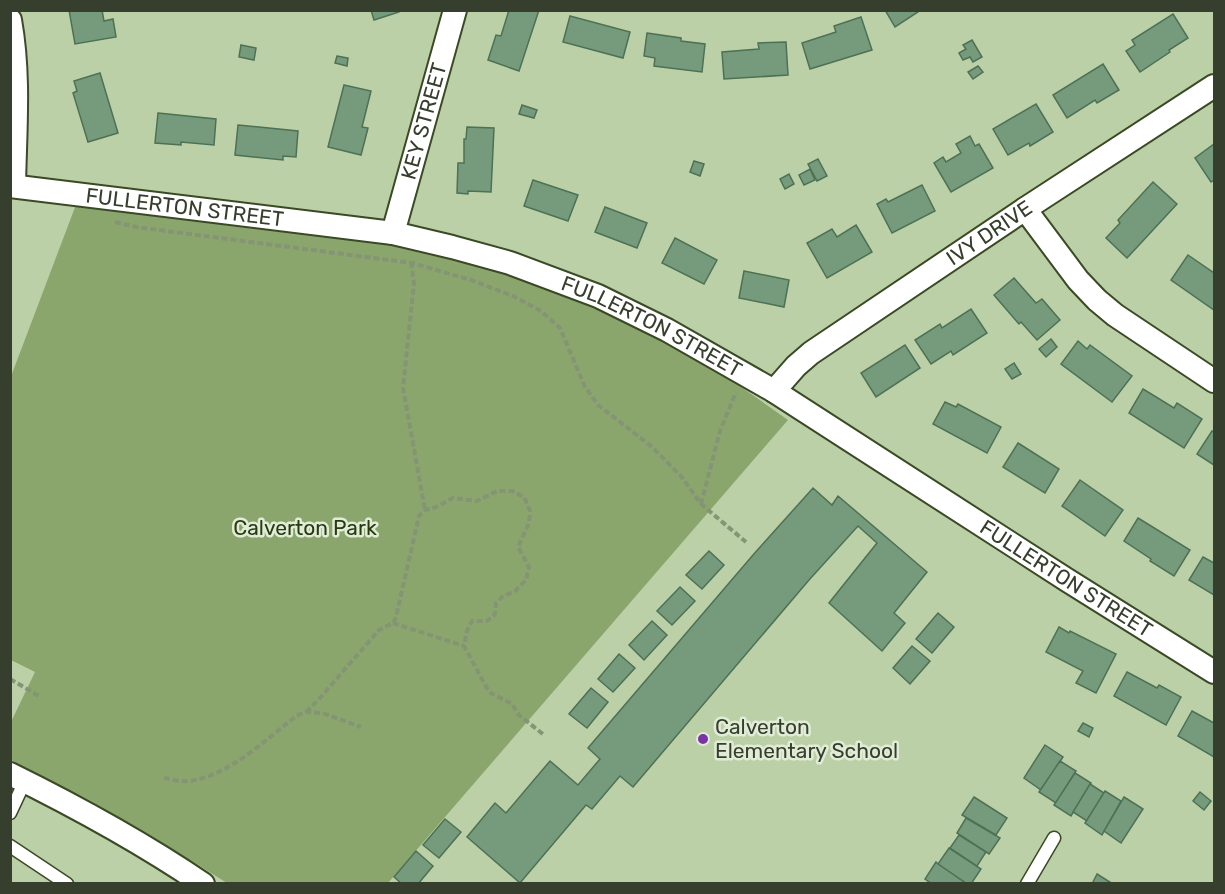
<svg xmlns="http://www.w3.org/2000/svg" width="1225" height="894" font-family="Rubik,sans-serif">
<rect width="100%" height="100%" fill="#bbd0a6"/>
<!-- green -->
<polygon fill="#8aa66d" points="77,202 389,242 435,250 542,283 642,327 727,377 788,420 388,883 227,883 147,833 93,802 11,760 11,722 35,672 11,660 10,379"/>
<!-- building -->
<g fill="#769b7c" stroke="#4d7154" stroke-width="1.5">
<polygon points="69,10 102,10 104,21 113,19 116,37 75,44"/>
<polygon points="371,10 399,10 399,12 374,20"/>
<polygon points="509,10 539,10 519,71 488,60 496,35 501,36"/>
<polygon points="885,10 921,10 895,27"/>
<polygon points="1173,14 1188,38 1169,50 1170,52 1140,72 1126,51 1135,45 1132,40"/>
<polygon points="570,16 630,32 623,58 563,42"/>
<polygon points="861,17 872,50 810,69 802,43 836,32 834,26"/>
<polygon points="647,33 681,38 681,41 705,44 702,72 654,66 655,58 644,56"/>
<polygon points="972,40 982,57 973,62 970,57 963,60 959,53 966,49 963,45"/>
<polygon points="786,42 788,75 724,79 722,52 759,49 758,43"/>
<polygon points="241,45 256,48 254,60 239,57"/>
<polygon points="337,56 348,58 347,66 335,63"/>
<polygon points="1103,64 1119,90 1097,103 1095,100 1067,118 1053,95"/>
<polygon points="978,66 983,72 973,79 968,72"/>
<polygon points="100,73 118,133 88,142 73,93 77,91 74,81"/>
<polygon points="344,85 371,91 362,127 368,128 361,155 328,147"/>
<polygon points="1036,104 1053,132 1030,146 1029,143 1008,155 993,129"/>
<polygon points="522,105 537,110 534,118 519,114"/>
<polygon points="158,113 216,119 214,145 181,142 181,145 155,143"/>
<polygon points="238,125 298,131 296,157 283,156 283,160 235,155"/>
<polygon points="467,127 494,128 491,192 468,191 468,194 457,193 458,163 464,163 464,139 466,139"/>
<polygon points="970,136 975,146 979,144 993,168 951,192 934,163 943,157 946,162 961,153 956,144"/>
<polygon points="1214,144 1214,180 1211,182 1195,158"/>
<polygon points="818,159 827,176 817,181 808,164"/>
<polygon points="694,161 704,164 700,176 690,172"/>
<polygon points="810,169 815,180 804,185 799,175"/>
<polygon points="789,174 794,184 785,189 780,179"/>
<polygon points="533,180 578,195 568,221 524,206"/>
<polygon points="1153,182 1177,204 1127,258 1106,238 1120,223 1118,220"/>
<polygon points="922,185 935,211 892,233 877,204 886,199 888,202"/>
<polygon points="605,207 647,223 637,248 595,232"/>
<polygon points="856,225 872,252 827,278 807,243 832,229 837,237"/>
<polygon points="675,238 717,260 704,284 662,263"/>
<polygon points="1188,255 1214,273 1214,310 1171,280"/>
<polygon points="744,271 789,280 784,307 739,298"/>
<polygon points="1014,278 1036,303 1042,299 1060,320 1037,340 1021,322 1019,324 994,295"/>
<polygon points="971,309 987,333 953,355 951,351 931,364 915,340 940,324 942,328"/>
<polygon points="1051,339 1057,347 1046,357 1039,349"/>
<polygon points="1078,341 1087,349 1090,345 1132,376 1112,402 1061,364"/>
<polygon points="905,345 920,368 876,397 861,373"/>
<polygon points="1014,363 1021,374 1012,379 1005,369"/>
<polygon points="1143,389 1174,408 1177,403 1202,419 1184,448 1129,413"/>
<polygon points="945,402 956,407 958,404 1001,427 987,453 933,424"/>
<polygon points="1212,431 1214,432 1214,465 1197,454"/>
<polygon points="1018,443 1059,469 1045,493 1003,467"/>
<polygon points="1080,480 1123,510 1105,536 1062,506"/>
<polygon points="813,488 832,505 838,496 927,572 894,613 905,623 882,651 829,603 877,543 858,526 809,580 633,787 620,776 592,809 586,805 520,883 467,837 495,803 506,813 550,761 578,785 600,759 588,748 753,555"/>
<polygon points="1138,518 1190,550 1174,576 1150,561 1151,559 1124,541"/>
<polygon points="709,551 724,565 702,589 686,575"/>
<polygon points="1203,557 1214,563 1214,595 1189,580"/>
<polygon points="680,587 695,601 672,625 657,611"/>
<polygon points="938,613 954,627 932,653 916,639"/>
<polygon points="652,621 667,635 644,660 629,645"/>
<polygon points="1059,627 1069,633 1070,631 1116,654 1096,693 1076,683 1083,671 1046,652"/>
<polygon points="912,646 930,661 910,684 893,668"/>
<polygon points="619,654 635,668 613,692 598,679"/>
<polygon points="1127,672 1157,688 1159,685 1181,697 1166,725 1114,696"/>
<polygon points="591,688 608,702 587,728 569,714"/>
<polygon points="1192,711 1214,723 1214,757 1178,736"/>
<polygon points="1083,723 1093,728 1089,737 1078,731"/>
<polygon points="1045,745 1063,757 1041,790 1024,778"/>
<polygon points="1060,761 1076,771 1056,803 1039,792"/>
<polygon points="1075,773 1091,783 1071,816 1054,805"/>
<polygon points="1090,784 1104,793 1087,821 1073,812"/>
<polygon points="1105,791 1121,801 1102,835 1085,823"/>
<polygon points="1200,792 1211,801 1204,810 1193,801"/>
<polygon points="974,797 1007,818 996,835 962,815"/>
<polygon points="1124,797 1143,809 1121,843 1104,831"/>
<polygon points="966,818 1000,838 989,854 957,833"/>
<polygon points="445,819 461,832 439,858 423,845"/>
<polygon points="959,835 986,852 977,866 950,848"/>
<polygon points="949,848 981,869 971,884 967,884 938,864"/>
<polygon points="416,851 433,866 418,884 402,884 394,877"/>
<polygon points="936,862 938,864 967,884 932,884 925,879"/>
<polygon points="1097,874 1113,884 1092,884"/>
</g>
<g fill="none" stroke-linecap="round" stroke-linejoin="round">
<!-- service casing -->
<g stroke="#394a25" stroke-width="15">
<g id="service">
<polyline points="10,813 25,781"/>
<polyline points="10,846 67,884"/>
<polyline points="1027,884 1054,838"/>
</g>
</g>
<!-- minor casing -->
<g stroke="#394a25" stroke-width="26">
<g id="minor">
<path d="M10 20C20 76 15 130 14 186"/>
<path id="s1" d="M10 186 393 233 452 247 510 263 598 296 667 330 774 391 1067 580 1214 672"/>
<polyline points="1025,209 1078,280 1097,300 1115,315 1214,381"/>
<path id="s2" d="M393 233 455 10"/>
<path id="s3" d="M774 391 796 366 811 353 1025 209 1214 86"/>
<path d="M10 774C77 807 141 842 203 884"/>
</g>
</g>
<!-- path -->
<g stroke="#849474" stroke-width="4" stroke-dasharray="6 3" stroke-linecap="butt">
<polyline points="115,222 136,227 412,263 471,280 513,296 541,311 560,328 585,387 598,405 651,446 681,476 701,504 746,542"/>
<polyline points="411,262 414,283 403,388 425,510"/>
<polyline points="701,504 720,431 736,392"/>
<polyline points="393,623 464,646"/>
<polyline points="10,679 39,696"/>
<polyline points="306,712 319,699 379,630 393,623 396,617 419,516 425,510 436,507 453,498 477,501 497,491 512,491 524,497 530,511 529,523 518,547 529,567 526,580 515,591 502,597 496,603 495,614 487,621 472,621 467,631 464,646 489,692 512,704 519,715 544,735"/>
<path d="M164 778C171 779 180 782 188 781 226 778 267 739 296 716L306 712 322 713 361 727"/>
</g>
<!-- service -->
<use href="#service" stroke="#fff" stroke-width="12"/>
<!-- minor -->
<use href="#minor" stroke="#fff" stroke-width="22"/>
</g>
<!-- markers -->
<circle fill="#7a33a6" stroke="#e1ecd7" stroke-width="2" cx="703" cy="739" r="6"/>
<g text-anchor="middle" stroke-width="5" stroke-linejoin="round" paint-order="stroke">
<!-- street labels -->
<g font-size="21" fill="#363e2d" stroke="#e1ecd7">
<text dy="7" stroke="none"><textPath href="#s2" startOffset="116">KEY STREET</textPath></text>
<text dy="7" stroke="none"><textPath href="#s1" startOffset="176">FULLERTON STREET</textPath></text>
<text dy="7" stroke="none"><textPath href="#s3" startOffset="268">IVY DRIVE</textPath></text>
<text dy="7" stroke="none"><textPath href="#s1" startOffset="662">FULLERTON STREET</textPath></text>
<text dy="7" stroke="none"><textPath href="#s1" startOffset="1148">FULLERTON STREET</textPath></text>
</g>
<!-- park labels -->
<g font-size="21" fill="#283a11" stroke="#e1ecd7">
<text x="305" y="535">Calverton Park</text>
</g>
<!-- poi labels -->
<g font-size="21" fill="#363e2d" stroke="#e1ecd7" text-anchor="start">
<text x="715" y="734">Calverton<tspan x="715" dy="24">Elementary School</tspan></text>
</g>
</g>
<!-- border -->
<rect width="1225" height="894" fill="none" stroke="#363e2d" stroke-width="24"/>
</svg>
